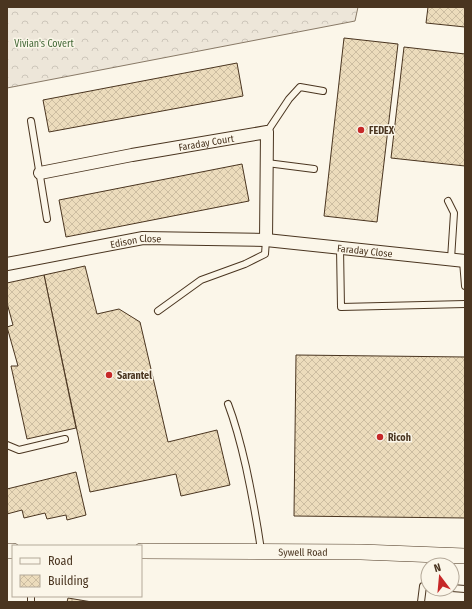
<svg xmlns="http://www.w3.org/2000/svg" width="472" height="609" font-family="'Fira Sans Condensed',sans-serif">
<defs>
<pattern id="forest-crowns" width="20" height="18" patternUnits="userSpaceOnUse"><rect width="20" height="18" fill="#ede6d9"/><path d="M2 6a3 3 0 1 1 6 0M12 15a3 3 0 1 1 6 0" fill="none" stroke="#cdc6ba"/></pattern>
<pattern id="building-cross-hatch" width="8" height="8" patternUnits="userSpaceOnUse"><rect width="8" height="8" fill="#ecdcbc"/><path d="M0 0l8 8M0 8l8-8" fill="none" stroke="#ccbda1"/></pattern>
</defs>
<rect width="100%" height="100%" fill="#fbf6e9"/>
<!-- forest -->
<polygon fill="url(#forest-crowns)" stroke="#887966" points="7,7 358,7 355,21 7,88"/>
<!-- building -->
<g fill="url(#building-cross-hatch)" stroke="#4a3520">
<polygon points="428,7 465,7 465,27 426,23"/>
<polygon points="344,38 398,44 377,222 324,216"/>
<polygon points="404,47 465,54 465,166 391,158"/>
<polygon points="237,63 243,96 49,132 43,100"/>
<polygon points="242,164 249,201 66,237 59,200"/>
<polygon points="85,266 97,314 119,309 140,322 168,442 217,430 230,485 181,496 176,474 90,492 44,275"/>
<polygon points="44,275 76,428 27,439 11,366 18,366 7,327 13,325 7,303 7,283"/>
<polygon points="296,355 465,357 465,518 294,516"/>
<polygon points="76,472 86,515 67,520 66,515 47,519 45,513 24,518 22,510 7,514 7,489"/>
<polygon points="68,598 92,602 67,602"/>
</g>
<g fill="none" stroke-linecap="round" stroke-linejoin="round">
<!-- service casing -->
<g stroke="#4a3520" stroke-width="8">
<g id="service">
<polyline points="31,121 47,219"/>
<polyline points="267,132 289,99 300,87 323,91"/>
<polyline points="267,163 314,169"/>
<polyline points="448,201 454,213 451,259"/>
<polyline points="340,248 341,307 465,304"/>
<polyline points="463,261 465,286"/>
<polyline points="158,311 201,280 245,264 265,254 266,240"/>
<path d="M228 404C236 425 241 445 246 467 252 495 257 522 261 550"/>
<polyline points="7,445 19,450 65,439"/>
<polyline points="452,588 465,589"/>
<polyline points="31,602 31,596"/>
<polyline points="421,602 423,586 428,587"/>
</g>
</g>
<!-- minor casing -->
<g stroke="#4a3520" stroke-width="14">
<g id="minor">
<path id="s1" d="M40 173 132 155 267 132 266 240"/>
<path id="s2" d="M7 264 143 238 266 240 465 261"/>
</g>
</g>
<!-- tertiary casing -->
<g stroke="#4a3520" stroke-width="16">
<g id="tertiary">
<polyline points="7,551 13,551"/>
<path id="s3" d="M141 551 361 552 465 556"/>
</g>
</g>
<!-- service -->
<use href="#service" stroke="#fbf6e9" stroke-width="6"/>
<!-- minor -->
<use href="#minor" stroke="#fbf6e9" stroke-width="12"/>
<!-- tertiary -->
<use href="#tertiary" stroke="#fbf6e9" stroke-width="15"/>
</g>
<!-- markers -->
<g fill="#c62828" stroke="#fbf6e9" stroke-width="1.5">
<circle cx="361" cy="130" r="4"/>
<circle cx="109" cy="375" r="4"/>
<circle cx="380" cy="437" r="4"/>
</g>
<g text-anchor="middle" stroke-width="3" stroke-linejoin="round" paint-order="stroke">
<!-- park labels -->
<g font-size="10" fill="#436837" stroke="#fbf6e9">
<text x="44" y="47">Vivian's Covert</text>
</g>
<!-- poi labels -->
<g font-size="10" font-weight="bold" fill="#4a3520" stroke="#fbf6e9" text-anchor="start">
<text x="369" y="134">FEDEX</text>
<text x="117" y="379">Sarantel</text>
<text x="388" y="441">Ricoh</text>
</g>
<!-- street labels -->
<g font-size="10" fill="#4a3520" stroke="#fbf6e9">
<text dy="4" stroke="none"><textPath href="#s1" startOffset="169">Faraday Court</textPath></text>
<text dy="4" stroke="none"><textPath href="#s2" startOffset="131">Edison Close</textPath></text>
<text dy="4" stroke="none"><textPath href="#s2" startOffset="361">Faraday Close</textPath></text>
<text dy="4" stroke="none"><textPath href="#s3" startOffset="162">Sywell Road</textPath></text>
</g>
</g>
<!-- border -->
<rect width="472" height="609" fill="none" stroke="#4a3520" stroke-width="16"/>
<!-- legend -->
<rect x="12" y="545" width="130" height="52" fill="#fbf6e9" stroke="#b4a999"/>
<rect x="20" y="558" width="20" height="6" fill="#fbf6e9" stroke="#b4a999"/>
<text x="48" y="565" font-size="12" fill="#4a3520">Road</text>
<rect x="20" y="575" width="20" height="12" fill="url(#building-cross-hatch)" stroke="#b4a999"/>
<text x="48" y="585" font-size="12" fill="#4a3520">Building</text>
<!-- north arrow -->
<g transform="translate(440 577) rotate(344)"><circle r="19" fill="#fbf6e9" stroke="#b4a999"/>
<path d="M0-3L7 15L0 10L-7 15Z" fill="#c62828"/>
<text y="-6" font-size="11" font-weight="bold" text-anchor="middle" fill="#4a3520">N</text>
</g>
</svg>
